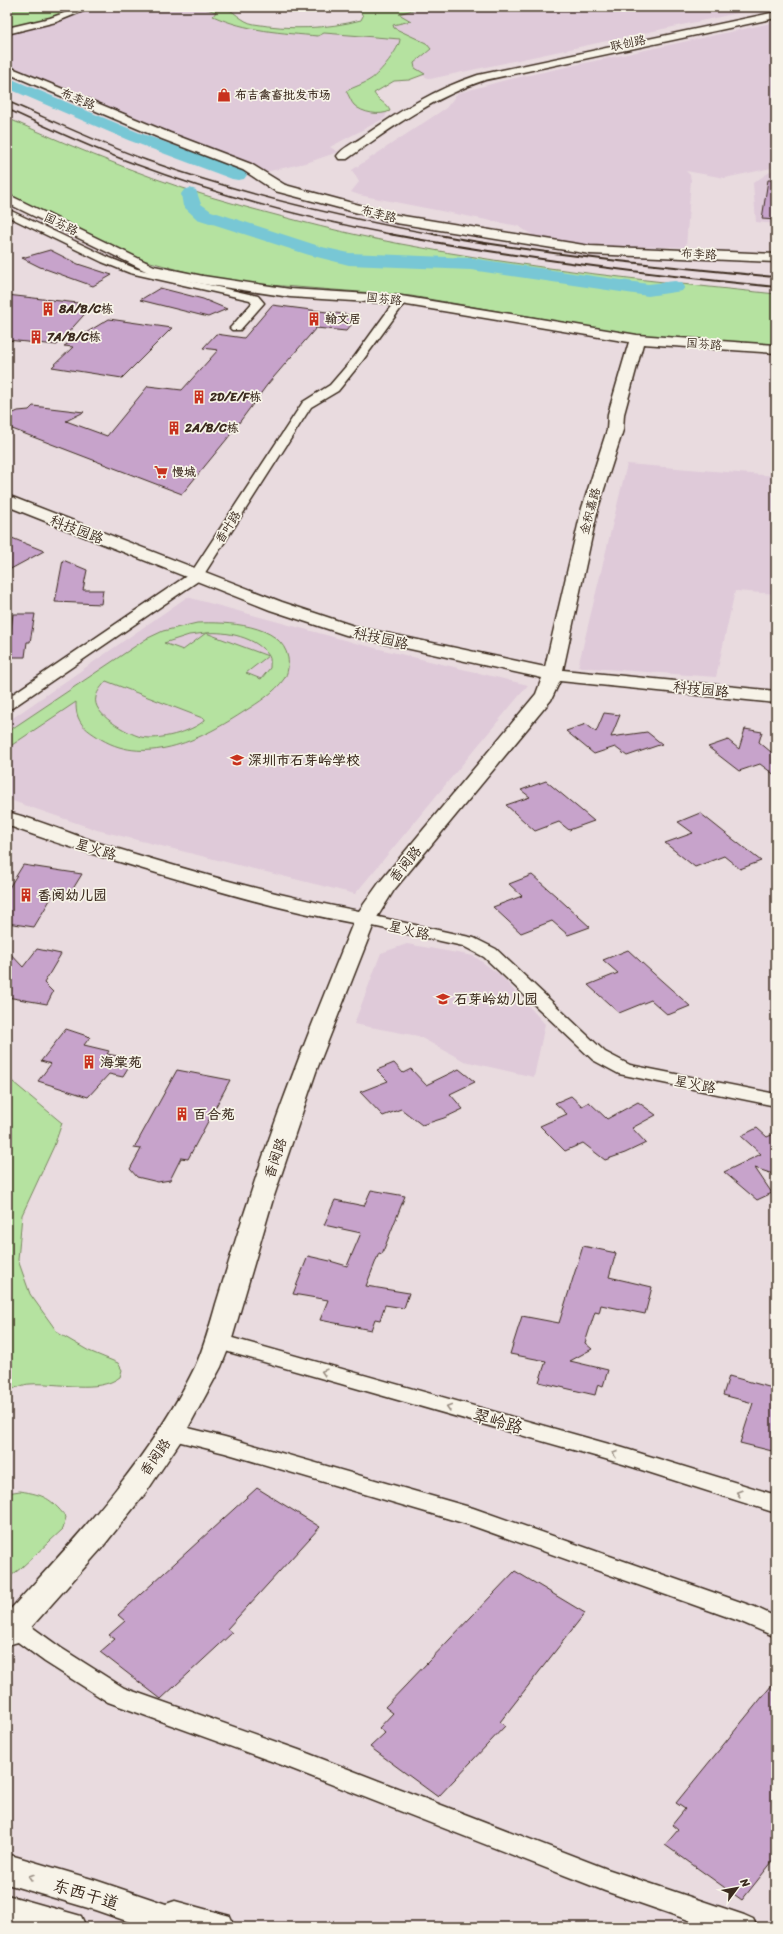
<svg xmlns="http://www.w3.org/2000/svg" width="783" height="1934" font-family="Sriracha,'LXGW WenKai TC',sans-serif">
<rect width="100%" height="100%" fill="#e9dbdf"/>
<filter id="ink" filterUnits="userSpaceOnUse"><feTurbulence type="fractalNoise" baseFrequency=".025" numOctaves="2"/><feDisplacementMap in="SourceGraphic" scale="8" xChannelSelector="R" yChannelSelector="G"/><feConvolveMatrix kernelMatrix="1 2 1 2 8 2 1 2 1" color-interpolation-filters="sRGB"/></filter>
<g filter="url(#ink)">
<!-- built -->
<g fill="#dfcad9">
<polygon points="95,7 208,7 245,24 275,29 371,30 409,42 363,88 388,110 385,118 330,147 338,152 309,162 266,172 7,64 7,34 66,18"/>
<polygon points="412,7 766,7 430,79 412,70 409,66 424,50 388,29 383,17"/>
<polygon points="776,22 776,167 725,178 686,171 690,175 691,180 686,247 586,246 537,238 518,226 359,195 351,192 359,182 352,170 446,108 458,93 506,80"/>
<polygon points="776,168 776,224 756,222 753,183"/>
<polygon points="627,464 776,476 776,594 735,591 716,677 578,667"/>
<polygon points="187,597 359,644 528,685 355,894 97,830 7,799 7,722"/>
<polygon points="407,944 474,956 500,975 545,1024 534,1077 464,1061 418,1036 354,1024 381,953"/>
</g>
<!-- green -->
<g fill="#b5e2a0" stroke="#78865f" fill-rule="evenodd">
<polygon points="7,7 85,7 7,32"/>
<path d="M201 7C208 7 216 6 223 7 233 9 241 22 254 24 289 30 327 29 361 20L363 16 358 8 359 7H422L399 14 411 21 393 25 394 28 426 43 431 49 414 63 415 68 425 74 409 80 394 81 374 93C378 101 387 103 390 111 380 116 362 113 354 105 351 102 349 95 346 91 354 87 364 84 371 79 379 74 400 48 400 39L324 33 318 36C282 33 246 31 213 16L216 12Z"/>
<path d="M7 118C84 152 161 184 242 206 294 220 347 234 401 244 525 268 651 281 776 294V345L649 337 411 296 219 281 129 256 7 194Z"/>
<path d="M197 623C225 622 282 623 288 658 289 664 288 674 284 679 275 692 258 703 245 711 204 738 148 767 101 739 92 733 82 728 78 717 76 712 76 706 76 702L9 747 7 746V732L146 639 163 631ZM206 633C226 631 257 637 269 656 271 659 270 664 270 668L261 679 246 673 268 656 206 633 183 650 164 643 189 635ZM106 681 205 719V720C192 732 158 741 141 737 127 733 91 714 96 697 97 691 103 685 106 681Z"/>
<path d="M7 1077 62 1123 54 1146 22 1215 18 1260 30 1294 58 1333 89 1351 118 1363 122 1370 120 1377C98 1394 58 1382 30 1384 23 1384 14 1389 7 1391Z"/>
<path d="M20 1491C45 1495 50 1498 66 1517L63 1529 21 1568 7 1579V1493Z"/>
</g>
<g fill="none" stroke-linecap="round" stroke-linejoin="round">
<!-- river -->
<g fill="#78c7d5" fill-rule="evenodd">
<polygon points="7,77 140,133 234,167 244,171 247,175 244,179 238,180 232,179 128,140 7,88"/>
<polygon points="190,188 196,190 201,204 211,211 322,247 349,253 471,258 648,284 675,281 682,283 685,287 682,291 648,296 471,270 349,265 309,255 197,219 183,206 181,194 184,190"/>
</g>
</g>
<!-- building -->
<g fill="#c7a3cb" stroke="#3b2a1e">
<polygon points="768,180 776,180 776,220 762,219"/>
<polygon points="50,250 78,264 112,275 93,286 40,267 22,258"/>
<polygon points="160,288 203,299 227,309 208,317 140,300"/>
<polygon points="7,295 78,303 76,306 91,307 57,345 7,340"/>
<polygon points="272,305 359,316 346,331 316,328 267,385 227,439 182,494 7,427 7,416 18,411 29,410 33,406 84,412 66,421 107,436 148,386 182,390 218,350 203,348 216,334 244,338"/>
<polygon points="109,319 172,328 122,378 52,367 73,347 64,346"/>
<polygon points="7,536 44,551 7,571"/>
<polygon points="63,560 87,570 83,590 103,590 101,604 55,602"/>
<polygon points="13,614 35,614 30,642 27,642 25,657 7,657 7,629 11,629"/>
<polygon points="604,713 620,715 611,737 647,732 662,744 627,756 615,747 594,754 566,731 586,724 596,732"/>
<polygon points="745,729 762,732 759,742 771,752 776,751 776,776 760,764 739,771 708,747 728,740 739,749"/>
<polygon points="546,781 594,821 569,830 559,822 535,831 506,805 530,797 521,790"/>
<polygon points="700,813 725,833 761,861 740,869 724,856 695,867 665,843 693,833 678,822"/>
<polygon points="23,865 82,874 68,897 53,895 34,927 7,923 7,891"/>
<polygon points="532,875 556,896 590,927 568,935 552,921 521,933 493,907 522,896 509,884"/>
<polygon points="37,949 61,954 44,983 53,992 47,1004 7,997 7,950 23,967"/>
<polygon points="628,950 653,973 690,1006 668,1015 651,1000 619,1013 588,985 618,973 603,960"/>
<polygon points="66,1029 90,1037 84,1045 109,1051 107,1054 134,1059 123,1077 109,1074 88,1097 38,1081 51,1064 41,1061"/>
<polygon points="394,1063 403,1073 411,1069 426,1085 459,1069 475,1082 450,1094 463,1109 444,1118 422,1125 401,1109 383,1116 360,1092 388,1081 377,1070"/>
<polygon points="177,1070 230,1080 188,1159 181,1158 170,1180 158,1182 137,1177 130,1169 141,1149 134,1148"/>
<polygon points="571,1096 582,1106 589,1102 607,1119 638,1102 656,1115 632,1128 646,1143 625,1153 605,1160 583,1143 565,1151 540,1126 567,1114 555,1103"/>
<polygon points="757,1128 767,1137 776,1133 776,1175 755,1168 772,1193 757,1200 724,1172 761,1154 741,1136"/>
<polygon points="371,1190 405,1196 382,1254 379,1253 366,1286 409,1293 404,1308 385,1305 380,1320 375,1319 371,1330 320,1320 328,1300 293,1294 308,1256 330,1261 347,1266 361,1233 324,1225 335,1200 364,1206"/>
<polygon points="583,1246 616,1253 609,1277 652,1287 645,1314 601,1305 599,1313 595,1312 585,1343 592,1349 570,1361 608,1370 603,1386 598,1384 595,1395 539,1382 546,1361 510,1354 522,1316 559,1323"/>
<polygon points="729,1376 776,1389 776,1452 740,1443 753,1403 723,1395"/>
<polygon points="257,1488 320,1527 227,1629 232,1633 161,1699 100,1652 115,1639 109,1635 125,1621 118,1615"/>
<polygon points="515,1571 585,1613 500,1722 505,1726 438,1797 370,1747 385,1733 379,1728 393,1713 385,1707"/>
<polygon points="776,1680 776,1857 742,1900 665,1845 678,1830 672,1825 685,1809 676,1803"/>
</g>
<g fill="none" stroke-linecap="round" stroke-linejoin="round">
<!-- street casing -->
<g stroke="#3b2a1e" stroke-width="3">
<g id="street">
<polygon points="81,7 93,7 56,22 7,34 7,28 50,18"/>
<polygon points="7,209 110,258 137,269 258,296 264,303 240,330 232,330 230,328 232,326 252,303 250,300 130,273 102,262 7,216"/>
<polygon points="401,297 407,300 363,360 338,391 311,407 201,579 12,708 7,709 7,698 191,573 303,402 330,385 355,356 397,298"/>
<polygon points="365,914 474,938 496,949 605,1052 630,1065 776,1094 776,1106 619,1074 593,1060 484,957 463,946 359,923 357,919 359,915"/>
<polygon points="218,1334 623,1448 776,1495 776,1513 623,1464 211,1347 208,1342 211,1337"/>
<polygon points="172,1424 225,1437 473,1508 755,1607 776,1617 776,1637 739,1621 470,1525 225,1453 165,1438 161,1432 165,1426"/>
<polygon points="13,1617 21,1619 61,1648 124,1688 299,1750 607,1869 744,1915 753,1919 757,1927 709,1927 605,1891 282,1765 108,1702 45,1662 7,1634 7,1619"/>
</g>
</g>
<!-- secondary casing -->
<g stroke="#3b2a1e" stroke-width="3">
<g id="secondary">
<path d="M776 12V18L485 80C434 97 391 128 347 159H339L337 156C342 148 354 143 361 138 398 112 435 89 478 75Z"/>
<polygon points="7,66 170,133 251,164 285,185 397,215 590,246 776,254 776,262 590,254 396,223 275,191 243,170 162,139 7,73"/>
<path d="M7 194 154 266 203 276 290 289 401 296 637 335 776 345V353L643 344 624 414 623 430 598 508 563 670 776 691V703L560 681 551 700 394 890 376 919 317 1069 273 1199 231 1342 221 1367 182 1439 147 1491 101 1549 18 1642 7 1645V1613C77 1537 149 1461 195 1367 204 1347 210 1325 216 1304 227 1269 237 1234 249 1199 279 1105 316 1014 353 923 281 910 210 889 140 868 96 855 51 842 7 825V812C39 820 70 834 102 844 187 870 272 895 359 911L379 883 536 694 542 678 346 635 270 610 7 506V495L282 602 357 627 545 667 582 508 607 430 608 414 629 342 401 304 290 297 203 284 150 273 7 203Z"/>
<polygon points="7,1854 95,1880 166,1904 175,1901 230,1916 235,1927 144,1927 95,1910 7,1884"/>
<polygon points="7,1895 81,1916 86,1927 14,1927 7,1925"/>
</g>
</g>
<!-- street -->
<use href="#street" fill="#f7f3e8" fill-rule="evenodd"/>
<!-- secondary -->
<use href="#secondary" fill="#f7f3e8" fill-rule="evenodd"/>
<!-- rail-far1 -->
<g stroke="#3b2a1e" stroke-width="1.5">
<path d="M7 101C53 121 99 143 146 160 241 194 339 217 438 235"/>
<path d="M7 109C49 128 91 148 135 164 218 195 307 219 395 235"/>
</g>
<!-- rail -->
<g stroke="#3b2a1e" stroke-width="2">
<path d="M389 234C517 258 646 274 776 287"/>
<path d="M433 234C546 255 661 266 776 277"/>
</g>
</g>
<!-- one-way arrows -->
<defs><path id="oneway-chevron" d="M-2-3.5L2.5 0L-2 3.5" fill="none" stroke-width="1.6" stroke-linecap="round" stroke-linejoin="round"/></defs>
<g stroke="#998e83">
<use href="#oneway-chevron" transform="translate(324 1372) rotate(-164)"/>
<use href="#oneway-chevron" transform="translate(449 1407) rotate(-164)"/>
<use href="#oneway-chevron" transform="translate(615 1454) rotate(-164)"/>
<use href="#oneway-chevron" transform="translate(739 1493) rotate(-163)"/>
<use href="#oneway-chevron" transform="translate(31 1877) rotate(-163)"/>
</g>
</g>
<!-- icons -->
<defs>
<g id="shop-bare" transform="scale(1.08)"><path d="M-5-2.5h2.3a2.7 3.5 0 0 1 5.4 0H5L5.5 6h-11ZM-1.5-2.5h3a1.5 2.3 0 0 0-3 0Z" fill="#c8321e" stroke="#f7f3e8" stroke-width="2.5" paint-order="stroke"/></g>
<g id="building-bare" transform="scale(1.08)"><path d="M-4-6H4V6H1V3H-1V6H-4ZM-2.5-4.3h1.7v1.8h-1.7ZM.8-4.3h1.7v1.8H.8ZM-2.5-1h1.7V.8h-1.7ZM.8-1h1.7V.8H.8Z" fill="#c8321e" stroke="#f7f3e8" stroke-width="2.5" paint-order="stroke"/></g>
<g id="supermarket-bare" transform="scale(1.08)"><path d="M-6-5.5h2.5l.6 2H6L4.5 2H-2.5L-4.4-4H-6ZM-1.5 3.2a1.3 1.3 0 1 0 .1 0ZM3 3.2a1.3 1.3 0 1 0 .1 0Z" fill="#c8321e" stroke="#f7f3e8" stroke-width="2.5" paint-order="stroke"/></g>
<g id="school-bare" transform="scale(1.08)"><path d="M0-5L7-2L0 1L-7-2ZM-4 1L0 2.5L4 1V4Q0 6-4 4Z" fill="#c8321e" stroke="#f7f3e8" stroke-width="2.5" paint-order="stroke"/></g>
</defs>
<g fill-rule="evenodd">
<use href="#shop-bare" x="224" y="95"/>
<use href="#building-bare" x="48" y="309"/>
<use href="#building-bare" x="314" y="319"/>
<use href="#building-bare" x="36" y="337"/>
<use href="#building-bare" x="199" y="397"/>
<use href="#building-bare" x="174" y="428"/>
<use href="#supermarket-bare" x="161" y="472"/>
<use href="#school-bare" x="237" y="760"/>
<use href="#building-bare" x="26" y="895"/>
<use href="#school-bare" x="443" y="999"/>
<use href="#building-bare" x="89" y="1062"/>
<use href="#building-bare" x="182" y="1114"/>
</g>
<g text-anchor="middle" stroke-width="3.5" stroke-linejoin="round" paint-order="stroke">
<!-- far-street labels -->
<g font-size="12" fill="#3b2a1e" stroke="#f7f3e8">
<text transform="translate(628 43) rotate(-12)" y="4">联创路</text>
<text transform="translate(78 99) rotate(23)" y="4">布李路</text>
<text transform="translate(379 214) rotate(14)" y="4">布李路</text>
<text transform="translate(61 224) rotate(26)" y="4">国芬路</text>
<text transform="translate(699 254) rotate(2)" y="4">布李路</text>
<text transform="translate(384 299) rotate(6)" y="4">国芬路</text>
<text transform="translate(704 344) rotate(4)" y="4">国芬路</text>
<text transform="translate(590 511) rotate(-75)" y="4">金积嘉路</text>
<text transform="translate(228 527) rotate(-57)" y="4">香叶路</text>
</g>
<!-- far-poi labels -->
<g font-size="12" font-weight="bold" fill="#3b2a1e" stroke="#f7f3e8" text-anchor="start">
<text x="235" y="99">布吉禽畜批发市场</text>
<text x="59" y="313">8A/B/C栋</text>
<text x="325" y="323">翰文居</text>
<text x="47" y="341">7A/B/C栋</text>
<text x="210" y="401">2D/E/F栋</text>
<text x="185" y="432">2A/B/C栋</text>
<text x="172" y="476">慢城</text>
</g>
<!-- street labels -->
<g font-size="14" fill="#3b2a1e" stroke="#f7f3e8">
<text transform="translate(77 529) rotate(21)" y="5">科技园路</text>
<text transform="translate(381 638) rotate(13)" y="5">科技园路</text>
<text transform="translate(701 689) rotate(6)" y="5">科技园路</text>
<text transform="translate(96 849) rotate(17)" y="5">星火路</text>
<text transform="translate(405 864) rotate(-51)" y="5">香阅路</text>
<text transform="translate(409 930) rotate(13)" y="5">星火路</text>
<text transform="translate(695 1084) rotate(11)" y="5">星火路</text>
<text transform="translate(275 1158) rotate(-71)" y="5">香阅路</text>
<text transform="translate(155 1457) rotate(-55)" y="5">香阅路</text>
</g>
<!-- poi labels -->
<g font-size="14" font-weight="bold" fill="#3b2a1e" stroke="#f7f3e8" text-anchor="start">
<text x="248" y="765">深圳市石芽岭学校</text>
<text x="37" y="900">香阅幼儿园</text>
<text x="454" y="1004">石芽岭幼儿园</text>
<text x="100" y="1067">海棠苑</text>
<text x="193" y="1119">百合苑</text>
</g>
<!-- near-street labels -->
<g font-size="17" fill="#3b2a1e" stroke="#f7f3e8">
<text transform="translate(498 1421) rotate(16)" y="6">翠岭路</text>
<text transform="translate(86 1894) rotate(17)" y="6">东西干道</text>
</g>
</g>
<!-- margin -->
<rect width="783" height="1934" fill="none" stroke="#f7f3e8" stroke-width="24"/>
<rect x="12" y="12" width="759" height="1910" fill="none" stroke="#3b2a1e" stroke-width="1.5" filter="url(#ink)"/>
<!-- north arrow -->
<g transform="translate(737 1888) rotate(58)" stroke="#f7f3e8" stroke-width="3" paint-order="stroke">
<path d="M0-3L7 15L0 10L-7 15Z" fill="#3b2a1e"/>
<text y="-6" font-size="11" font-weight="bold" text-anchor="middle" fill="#3b2a1e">N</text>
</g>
</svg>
